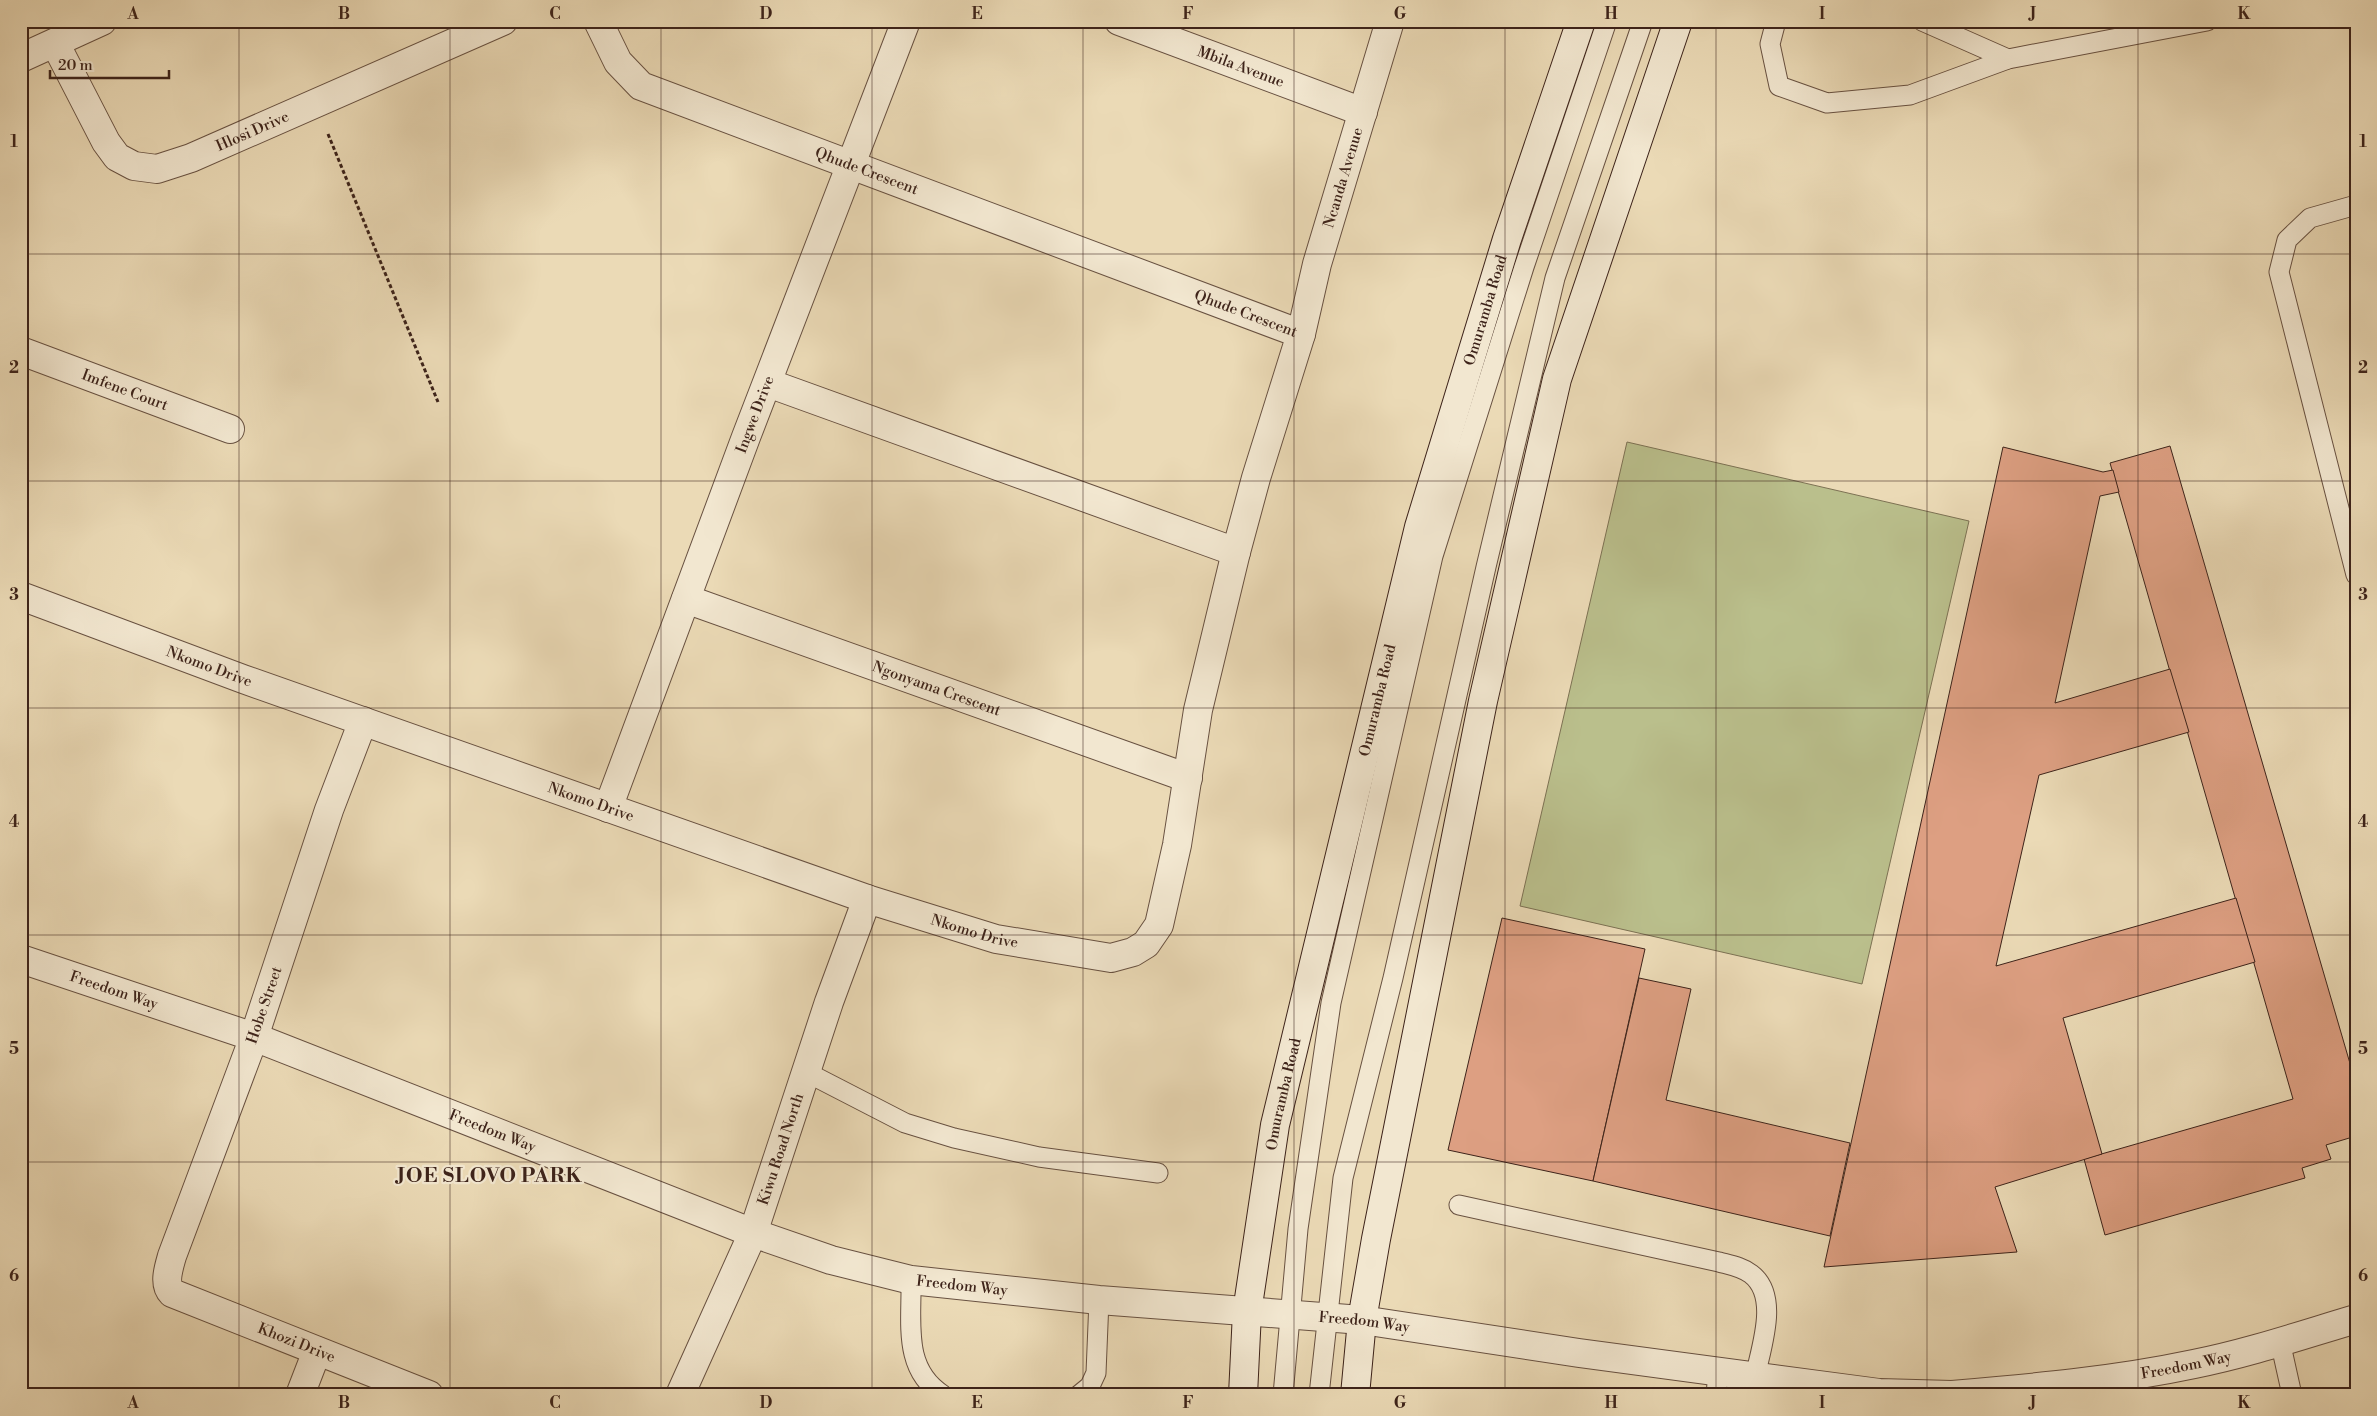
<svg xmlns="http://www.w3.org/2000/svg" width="2377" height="1416" font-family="'Libre Bodoni',serif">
<rect width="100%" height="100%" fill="#ebdab6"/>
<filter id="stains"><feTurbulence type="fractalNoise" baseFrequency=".004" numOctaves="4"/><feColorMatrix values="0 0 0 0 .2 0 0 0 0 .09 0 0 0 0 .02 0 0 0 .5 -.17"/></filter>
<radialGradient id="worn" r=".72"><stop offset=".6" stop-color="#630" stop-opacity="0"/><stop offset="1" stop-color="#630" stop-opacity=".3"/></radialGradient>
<!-- green -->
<polygon fill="#babf8c" stroke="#7c7153" points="1627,442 1969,521 1862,984 1520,906"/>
<!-- building -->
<g fill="#dd9f82" stroke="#3d231a">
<polygon points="2170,446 2356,1084 2356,1136 2326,1145 2331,1159 2302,1168 2305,1178 2105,1235 2084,1159 2293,1099 2110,463"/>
<polygon points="2003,447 2103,472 2113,470 2119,492 2100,496 2055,703 2170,669 2189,732 2039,775 1996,966 2236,898 2255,962 2063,1018 2102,1154 1995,1187 2017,1252 1824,1267"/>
<polygon points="1502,918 1645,949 1593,1181 1448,1150"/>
<polygon points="1639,978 1691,989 1666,1100 1850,1143 1830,1236 1593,1181"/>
</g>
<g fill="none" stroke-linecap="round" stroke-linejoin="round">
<!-- service casing -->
<g stroke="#685141" stroke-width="21">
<g id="service">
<polyline points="1776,21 1770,44 1779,86 1827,103 1910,95 2008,59 2207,21"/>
<polyline points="1922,21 2008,59"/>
<polyline points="2356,205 2310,218 2287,240 2279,272 2356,575"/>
<polyline points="806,1072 905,1123 954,1138 1039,1157 1158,1173"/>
<path d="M1459 1205 1719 1262C1730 1265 1742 1267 1751 1274 1780 1296 1761 1347 1755 1377"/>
<path d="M911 1280C912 1322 902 1369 943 1395"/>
<polyline points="2280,1341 2292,1395"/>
<polyline points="1079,1395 1090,1386 1096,1373 1099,1300"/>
<polyline points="1283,1395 1298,1229 1331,1003 1433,556 1524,267 1607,21"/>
<polyline points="1319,1395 1343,1178 1393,978 1486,567 1555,278 1643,21"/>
<polyline points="1716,1395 1718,1372"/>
</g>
</g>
<!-- minor casing -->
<g stroke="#685141" stroke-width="30">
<g id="minor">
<path id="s1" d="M598 21 618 62 641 86 1301 334 1256 478 1236 552 768 383"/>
<path id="s2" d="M1119 21 1363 112"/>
<path id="s3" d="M55 43 106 142 117 157 134 166 157 169 191 158 503 21"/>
<polyline points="21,58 102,21"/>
<path id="s4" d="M1301 334 1317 264 1390 21"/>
<path id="s5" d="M21 351 230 429"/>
<path id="s6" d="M21 596 243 679 867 899 996 939 1111 958 1133 952 1146 944 1159 925 1177 845 1198 710 1236 552"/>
<path id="s7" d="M686 599 1188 778"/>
<path id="s8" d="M363 721 329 810 254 1037 172 1256C169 1267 163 1284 172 1293L429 1395"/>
<path id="s9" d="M608 808 746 437 906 21"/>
<polyline points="300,1395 317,1351"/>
<path id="s10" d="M680 1395 753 1233 829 1002 867 899"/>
</g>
</g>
<!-- tertiary casing -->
<g stroke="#685141" stroke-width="30">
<g id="tertiary">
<path id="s11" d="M21 959 254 1037 753 1233 831 1260 911 1280 1099 1300 1362 1320 1579 1353 1879 1393 1952 1395"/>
<path id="s12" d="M1952 1395C2033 1388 2114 1381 2194 1364 2249 1353 2302 1335 2356 1319"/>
</g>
</g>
<!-- secondary casing -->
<g stroke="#3d231a" stroke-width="30">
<g id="secondary">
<path id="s13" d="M1243 1395 1247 1312 1275 1125 1419 527 1507 239 1581 21"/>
<polyline points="1355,1395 1362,1320 1376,1239 1414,1048 1483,701 1557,379 1678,21"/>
</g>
</g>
<!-- path -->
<polyline stroke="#3d231a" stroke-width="3" stroke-dasharray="4 2.5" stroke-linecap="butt" points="328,134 438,402"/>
<!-- service -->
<use href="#service" stroke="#f2e7d0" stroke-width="19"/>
<!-- minor -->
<use href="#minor" stroke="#f2e7d0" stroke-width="28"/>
<!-- tertiary -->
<use href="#tertiary" stroke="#f2e7d0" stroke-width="28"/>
<!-- secondary -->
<use href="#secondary" stroke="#f2e7d0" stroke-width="28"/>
</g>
<!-- grid -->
<path fill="none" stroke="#3d231a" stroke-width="1" stroke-opacity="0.55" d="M239 21V1395M450 21V1395M661 21V1395M872 21V1395M1083 21V1395M1294 21V1395M1505 21V1395M1716 21V1395M1927 21V1395M2138 21V1395M21 254H2356M21 481H2356M21 708H2356M21 935H2356M21 1162H2356"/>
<g text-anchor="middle" stroke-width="4.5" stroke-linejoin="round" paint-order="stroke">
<!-- street labels -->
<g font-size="15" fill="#3d231a" stroke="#f2e7d0">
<text dy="5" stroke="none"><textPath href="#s2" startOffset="130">Mbila Avenue</textPath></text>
<text dy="5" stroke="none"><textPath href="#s3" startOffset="275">Hlosi Drive</textPath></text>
<text dy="5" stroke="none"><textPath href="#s1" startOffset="320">Qhude Crescent</textPath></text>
<text dy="5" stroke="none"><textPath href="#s4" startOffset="162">Ncanda Avenue</textPath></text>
<text dy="5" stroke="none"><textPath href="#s13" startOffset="1114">Omuramba Road</textPath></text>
<text dy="5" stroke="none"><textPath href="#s1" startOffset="725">Qhude Crescent</textPath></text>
<text dy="5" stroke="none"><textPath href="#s5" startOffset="111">Imfene Court</textPath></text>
<text dy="5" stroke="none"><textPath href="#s9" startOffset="420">Ingwe Drive</textPath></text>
<text dy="5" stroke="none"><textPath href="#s6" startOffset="201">Nkomo Drive</textPath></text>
<text dy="5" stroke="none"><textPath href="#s7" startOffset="266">Ngonyama Crescent</textPath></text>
<text dy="5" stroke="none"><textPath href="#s13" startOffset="709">Omuramba Road</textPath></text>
<text dy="5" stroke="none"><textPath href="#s6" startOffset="606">Nkomo Drive</textPath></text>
<text dy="5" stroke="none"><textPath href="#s6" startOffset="1011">Nkomo Drive</textPath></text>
<text dy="5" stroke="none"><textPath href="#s11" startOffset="98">Freedom Way</textPath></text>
<text transform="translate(264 1005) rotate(-71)" y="5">Hobe Street</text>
<text dy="5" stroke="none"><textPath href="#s13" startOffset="304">Omuramba Road</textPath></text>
<text dy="5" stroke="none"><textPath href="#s11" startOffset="502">Freedom Way</textPath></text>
<text dy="5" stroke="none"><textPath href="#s10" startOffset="266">Kiwu Road North</textPath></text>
<text dy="5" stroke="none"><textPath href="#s11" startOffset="998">Freedom Way</textPath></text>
<text dy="5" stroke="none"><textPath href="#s11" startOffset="1402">Freedom Way</textPath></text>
<text dy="5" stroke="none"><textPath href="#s8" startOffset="741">Khozi Drive</textPath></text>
<text dy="5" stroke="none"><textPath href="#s12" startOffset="236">Freedom Way</textPath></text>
</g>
<!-- district labels -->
<g font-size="20" font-weight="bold" letter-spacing="1" fill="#3d231a" stroke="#f2e7d0">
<text x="490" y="1182">JOE SLOVO PARK</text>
</g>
</g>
<!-- margin -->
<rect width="2377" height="1416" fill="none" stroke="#ebdab6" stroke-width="55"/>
<!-- scale -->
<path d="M50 70v8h119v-8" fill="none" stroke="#3d231a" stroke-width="2.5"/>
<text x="58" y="70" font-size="15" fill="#3d231a" stroke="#f2e7d0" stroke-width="4" paint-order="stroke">20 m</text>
<rect x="28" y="28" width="2322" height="1360" fill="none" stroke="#3d231a" stroke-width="2"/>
<g font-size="16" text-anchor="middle" font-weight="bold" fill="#3d231a">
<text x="133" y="19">A</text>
<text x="344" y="19">B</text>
<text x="555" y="19">C</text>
<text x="766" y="19">D</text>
<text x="977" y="19">E</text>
<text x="1188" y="19">F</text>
<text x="1400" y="19">G</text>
<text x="1611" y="19">H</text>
<text x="1822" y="19">I</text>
<text x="2033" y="19">J</text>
<text x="2244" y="19">K</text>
<text x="14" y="147">1</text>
<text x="2363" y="147">1</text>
<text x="14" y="373">2</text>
<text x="2363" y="373">2</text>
<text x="14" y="600">3</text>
<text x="2363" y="600">3</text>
<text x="14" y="827">4</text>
<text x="2363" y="827">4</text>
<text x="14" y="1054">5</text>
<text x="2363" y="1054">5</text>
<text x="14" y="1281">6</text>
<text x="2363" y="1281">6</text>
<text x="133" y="1408">A</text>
<text x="344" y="1408">B</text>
<text x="555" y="1408">C</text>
<text x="766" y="1408">D</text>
<text x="977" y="1408">E</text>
<text x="1188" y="1408">F</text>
<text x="1400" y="1408">G</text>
<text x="1611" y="1408">H</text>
<text x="1822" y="1408">I</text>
<text x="2033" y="1408">J</text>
<text x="2244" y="1408">K</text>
</g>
<rect width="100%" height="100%" filter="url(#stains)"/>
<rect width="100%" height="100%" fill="url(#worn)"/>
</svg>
